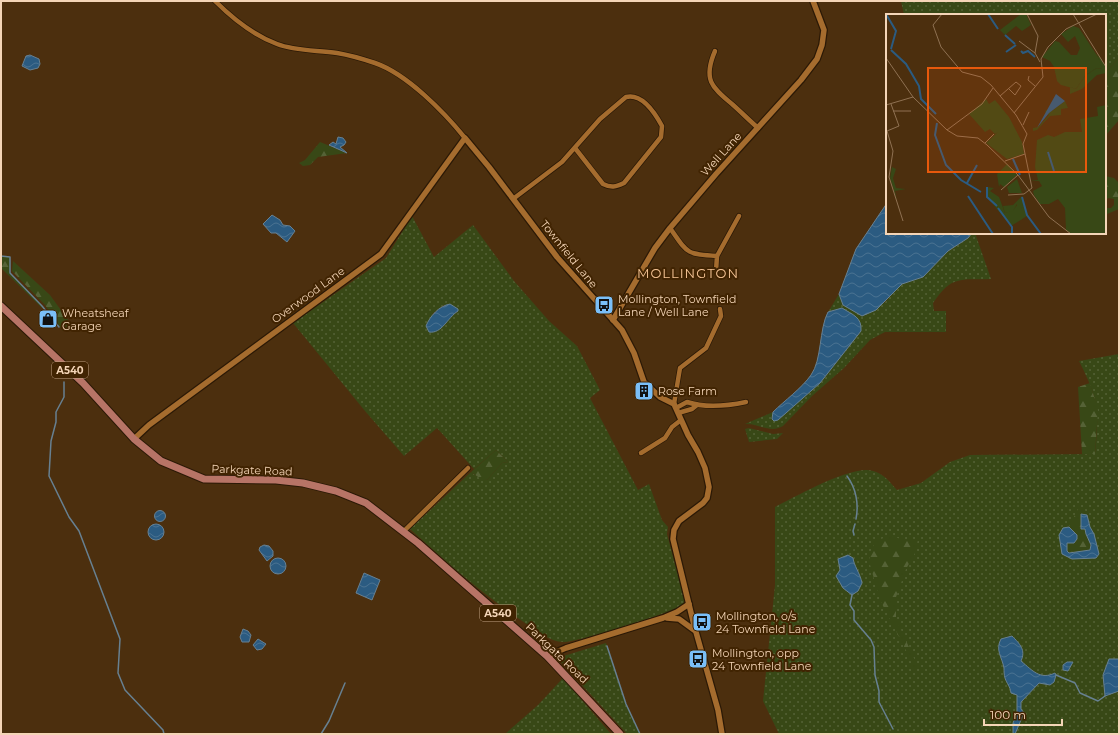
<svg xmlns="http://www.w3.org/2000/svg" width="1120" height="735" font-family="Montserrat,sans-serif">
<defs>
<pattern id="grass-dots" width="8" height="8" patternUnits="userSpaceOnUse"><rect width="8" height="8" fill="#384816"/><path d="M2 2h.1M6 6h.1" fill="none" stroke="#556236" stroke-width="1.8" stroke-linecap="round"/></pattern>
<pattern id="forest-firs" width="22" height="20" patternUnits="userSpaceOnUse"><rect width="22" height="20" fill="#384816"/><path d="M5 1l3.5 6h-7zM16 11l3.5 6h-7z" fill="#556236"/></pattern>
<pattern id="water-waves" width="16" height="10" patternUnits="userSpaceOnUse"><rect width="16" height="10" fill="#2b5b81"/><path d="M0 5q4-4 8 0t8 0" fill="none" stroke="#4a7291"/></pattern>
</defs>
<rect width="100%" height="100%" fill="#4c2f0e"/>
<!-- grass -->
<g fill="url(#grass-dots)" fill-rule="evenodd">
<polygon points="901,1 1119,1 1119,58 1105,73 1105,15 904,15"/>
<path d="M412 216 434 257 473 225 514 281 549 321 577 346 600 390 590 398 638 490 649 484 662 520 668 527 667 534 684 597V602L682 606C669 613 576 643 563 642 550 642 536 630 525 623 484 595 447 563 410 529L471 472 475 475 487 480 502 463 508 462 496 450 474 469 437 428 404 456 365 411 293 323 386 258ZM444 305 458 311 447 320 445 325 432 314Z"/>
<path d="M972 233H975L991 279C960 280 952 275 933 303L934 311H946V332H885L870 340 844 368 812 396 783 426C770 434 758 423 745 424L773 412 772 419 820 383 861 331 842 308 828 312 839 294 843 305 884 303 902 284 923 277 948 251 968 238Z"/>
<path d="M1119 354V734H779L763 701 775 585V507C795 497 853 464 873 471 884 474 889 481 897 490L921 483 950 462 970 455 1095 454C1099 411 1099 400 1079 361Z"/>
<polygon points="749,428 773,434 783,433 777,439 749,442 745,429"/>
<polygon points="606,643 626,704 640,734 627,734 557,658"/>
<polygon points="563,678 611,734 505,734 538,705"/>
</g>
<!-- forest -->
<g fill="url(#forest-firs)" fill-rule="evenodd">
<polygon points="1119,58 1119,120 1105,136 1105,73"/>
<polygon points="320,142 347,153 318,157 310,165 303,166 299,163 305,160"/>
<path d="M1105 176 1114 178 1119 183V209L1107 214 1105 211ZM1108 198 1114 199V205L1111 208H1106L1105 202Z"/>
<polygon points="1,256 10,257 10,273 42,306 42,308 1,268"/>
<polygon points="13,261 50,295 71,324 63,331 45,305 12,271"/>
<polygon points="1090,383 1098,410 1095,454 1082,454 1078,387"/>
<polygon points="496,450 508,462 502,463 487,480 481,479 471,472"/>
<polygon points="1078,509 1086,511 1087,515 1081,514 1081,529 1085,529 1086,534 1091,545 1090,550 1069,553 1067,551 1070,530 1069,527"/>
<polygon points="889,536 906,540 918,539 915,553 906,569 896,597 896,619 918,667 913,670 910,658 880,600 869,561 871,550 876,541"/>
</g>
<!-- water -->
<g fill="url(#water-waves)" stroke="#678091">
<polygon points="30,55 39,59 40,64 38,68 30,70 22,66 26,56"/>
<polygon points="338,137 343,138 346,142 344,145 340,147 347,153 329,145 333,142 336,144"/>
<polygon points="887,203 887,233 972,233 968,238 948,251 923,277 902,284 876,310 862,316 843,305 839,294 856,249"/>
<polygon points="272,215 280,220 283,225 290,226 295,231 287,242 276,233 271,233 263,224"/>
<path d="M450 304 458 309V311C447 318 442 334 429 332L426 326C430 316 439 306 450 304Z"/>
<path d="M842 308C853 315 862 317 861 331L820 383 778 420 774 421 772 419 773 412C784 401 802 388 811 375 822 360 819 329 828 312Z"/>
<circle cx="160" cy="516" r="5.5"/>
<polygon points="1081,514 1087,515 1090,527 1094,534 1099,554 1096,558 1072,559 1062,554 1059,535 1063,528 1069,527 1077,535 1077,539 1074,543 1067,543 1067,551 1069,553 1090,550 1091,545 1086,534 1085,529 1081,529"/>
<circle cx="156" cy="532" r="8"/>
<polygon points="264,545 269,546 273,551 273,556 267,561 259,550 260,547"/>
<path d="M848 555 853 558C854 566 860 573 862 583L858 591 852 595 843 588 836 576 840 570 838 559Z"/>
<circle cx="278" cy="566" r="8"/>
<polygon points="364,573 380,580 372,600 356,593"/>
<polygon points="243,629 248,631 251,635 249,642 242,642 240,637"/>
<path d="M1012 636C1020 644 1026 650 1021 661 1033 671 1040 680 1055 673L1056 675 1054 682 1050 685 1039 683 1021 702V709L1024 713 1015 734H1013V723L1017 713V695L1011 693C1010 686 1007 684 1005 678 1004 675 1004 671 1004 668 1002 657 995 650 1001 639Z"/>
<polygon points="258,639 266,644 262,649 257,650 253,645"/>
<polygon points="1109,659 1119,659 1119,691 1105,696 1103,675"/>
<polygon points="1067,662 1073,662 1068,671 1063,670 1063,665"/>
</g>
<g fill="none" stroke-linecap="round" stroke-linejoin="round">
<!-- stream -->
<g stroke="#678091" stroke-width="1.5">
<polyline points="1,256 10,257 10,273 42,306 59,327"/>
<polyline points="64,382 64,397 56,412 56,422 51,441 49,476 69,517 79,531 120,639 118,673 125,690 163,730 164,734"/>
<path d="M847 476C856 488 859 504 856 519"/>
<polyline points="854,535 853,531 855,524"/>
<polyline points="852,595 850,605 854,611 854,620 871,640 874,647 875,675 879,691 879,702 893,729"/>
<polyline points="607,646 626,704 640,734"/>
<polyline points="1056,675 1075,683 1080,693 1098,701 1105,696"/>
<polyline points="321,734 329,721 345,683"/>
</g>
<!-- minor casing -->
<g stroke="#2b1906" stroke-width="6">
<g id="minor">
<path d="M215 1C233 19 253 35 277 44 295 51 317 50 337 53 349 55 363 59 375 63 407 74 444 112 465 138"/>
<path d="M715 51C703 79 711 87 732 104 741 112 749 120 758 128"/>
<path d="M513 199 562 162 600 119 626 97C642 93 655 113 662 126L661 137 624 183C616 187 611 188 603 184L575 148"/>
<path d="M670 228C688 254 686 254 717 256L716 271"/>
<polyline points="717,256 739,216"/>
<polyline points="674,404 680,368 706,348 721,316 720,309"/>
<path d="M676 408 687 402C705 408 727 406 746 402"/>
<polyline points="678,413 692,409 697,405"/>
<polyline points="641,453 665,438 672,427 681,420"/>
<polyline points="403,532 468,468"/>
</g>
</g>
<!-- tertiary casing -->
<g stroke="#2b1906" stroke-width="8">
<g id="tertiary">
<polyline points="613,320 655,248 670,228 716,174 801,80 817,59 822,45 824,30 813,1"/>
<polyline points="134,439 149,425 381,254 465,138 489,167 557,257 622,330 634,353 644,382 660,397 674,404 688,435 698,452 705,468 709,487 707,498 703,503 679,521 674,530 673,539 694,625 718,710 722,734"/>
<polyline points="667,618 679,619 694,630"/>
<polyline points="547,656 566,648 663,618 677,612 689,604"/>
</g>
</g>
<!-- primary casing -->
<g stroke="#2b1906" stroke-width="9">
<polyline id="primary" points="1,306 83,383 134,439 161,461 204,479 276,480 303,483 336,491 366,503 418,543 547,656 620,734"/>
</g>
<!-- minor -->
<use href="#minor" stroke="#a56c2e" stroke-width="4.5"/>
<!-- tertiary -->
<use href="#tertiary" stroke="#a56c2e" stroke-width="5.5"/>
<!-- primary -->
<use href="#primary" stroke="#b77466" stroke-width="7"/>
</g>
<!-- icons -->
<defs>
<g id="bus-square" transform="scale(1)"><rect x="-9" y="-9" width="18" height="18" rx="4" fill="#7abff8" stroke="#412402"/><path d="M-5-6H5V4H4V6H2V4H-2V6H-4V4H-5ZM-3.5-4V0h7V-4ZM-3.5 1.2v1.5H-2V1.2ZM2 1.2v1.5H3.5V1.2Z" fill="#111"/></g>
<g id="shop-square" transform="scale(1)"><rect x="-9" y="-9" width="18" height="18" rx="4" fill="#7abff8" stroke="#412402"/><path d="M-5-2.5h2.3a2.7 3.5 0 0 1 5.4 0H5L5.5 6h-11ZM-1.5-2.5h3a1.5 2.3 0 0 0-3 0Z" fill="#111"/></g>
<g id="building-square" transform="scale(1)"><rect x="-9" y="-9" width="18" height="18" rx="4" fill="#7abff8" stroke="#412402"/><path d="M-4-6H4V6H1V3H-1V6H-4ZM-2.5-4.3h1.7v1.8h-1.7ZM.8-4.3h1.7v1.8H.8ZM-2.5-1h1.7V.8h-1.7ZM.8-1h1.7V.8H.8Z" fill="#111"/></g>
</defs>
<g fill-rule="evenodd">
<use href="#bus-square" x="604" y="305"/>
<use href="#shop-square" x="48" y="319"/>
<use href="#building-square" x="644" y="391"/>
<use href="#bus-square" x="702" y="622"/>
<use href="#bus-square" x="698" y="659"/>
</g>
<g text-anchor="middle" stroke-width="4" stroke-linejoin="round" paint-order="stroke">
<!-- shield labels -->
<g fill="#412402" stroke="#bea081" stroke-width="1">
<rect x="52" y="362" width="36" height="16" rx="3"/>
<rect x="480" y="605" width="36" height="16" rx="3"/>
</g>
<g font-size="10" font-weight="bold" fill="#f4d5b7">
<text x="70" y="374">A540</text>
<text x="498" y="617">A540</text>
</g>
<!-- street labels -->
<g font-size="11" fill="#f4d5b7" stroke="#412402">
<text transform="translate(721 154) rotate(-48)" y="4">Well Lane</text>
<text transform="translate(569 254) rotate(51)" y="4">Townfield Lane</text>
<text transform="translate(308 295) rotate(-36)" y="4">Overwood Lane</text>
<text transform="translate(252 470) rotate(2)" y="4">Parkgate Road</text>
<text transform="translate(557 653) rotate(44)" y="4">Parkgate Road</text>
</g>
<!-- poi labels -->
<g font-size="11" fill="#f4d5b7" stroke="#412402" text-anchor="start">
<text x="618" y="303">Mollington, Townfield<tspan x="618" dy="13">Lane / Well Lane</tspan></text>
<text x="62" y="317">Wheatsheaf<tspan x="62" dy="13">Garage</tspan></text>
<text x="658" y="395">Rose Farm</text>
<text x="716" y="620">Mollington, o/s<tspan x="716" dy="13">24 Townfield Lane</tspan></text>
<text x="712" y="657">Mollington, opp<tspan x="712" dy="13">24 Townfield Lane</tspan></text>
</g>
<!-- quarter labels -->
<g font-size="13" letter-spacing="1" fill="#f8c697" stroke="#412402">
<text x="688" y="278">MOLLINGTON</text>
</g>
</g>
<!-- overview -->
<g transform="translate(886 14)">
<rect width="220" height="220" fill="#4c2f0e"/>
<path d="M135 0H140L145 11 136 17 130 12 119 21 114 16ZM187 12 193 14 216 49V55L211 54 200 61 190 75 175 71 171 67 168 53 164 47 156 43 169 27 173 28 185 41H191L194 34 189 22 182 28 175 20ZM100 85 103 90 109 86 123 103 136 128 138 140 121 145 100 129 112 118 109 120 104 115 99 118 83 100ZM179 87 182 94 175 95V101L164 102 151 116 147 117V114L152 113 163 101 159 98 160 96 166 97ZM220 91V220H186L180 216 179 194 172 185 163 190H154L148 181 147 177 156 172 153 167H144L152 166 149 153 151 126 162 121 168 123 179 118H196L194 105 212 102 211 93ZM121 150 131 161 118 173 114 170 113 173 111 160ZM131 165 136 179H123L121 173ZM101 173 108 174 104 177 113 183 119 199 127 196 132 190 131 193 137 189 141 202 125 212 101 183Z" fill="#384816"/>
<path d="M211 39 220 53V59L211 61 196 75 184 80V73L190 75 200 61 211 54 216 55ZM6 153 10 155 7 164 10 174 20 175 9 177 11 187 4 164ZM136 182 138 190 135 195H131V190L127 197 119 199 116 189 117 192 127 191Z" fill="#384816"/>
<path d="M170 80 179 87 163 99 151 114Z" fill="#2b5b81"/>
<path fill="none" stroke="#2b5b81" stroke-width="2" d="M0 0 10 17 5 35M102 0 112 15M119 21 129 30M5 36 20 50 33 72 35 85 50 100M135 37 137 39 142 37 149 43M120 38 130 31M51 109 49 121 60 151 75 166 95 178M162 138 168 157M127 145 134 161M81 169 91 151M101 173V183L111 192M82 182 107 220M136 183 141 201 155 220M112 194 126 213V220"/>
<path fill="none" stroke="#8f7152" stroke-width="1" d="M56 0 47 11 55 33 76 58 95 63 105 71 130 101 141 120 137 130 146 174 138 180 122 181M141 0 152 22 149 39 154 48M187 0 220 53M133 27 149 39M0 44 27 83 61 116 71 122 92 124 101 131 132 161 163 203 185 220M143 62 142 66 149 72M114 82 130 68 135 72 129 81 123 75M5 90 13 112 1 117 7 137 3 163 17 207M0 91 27 83M7 97H25M128 99 157 63 155 45 162 33 180 15 211 0M137 111 143 98M61 116 96 90 107 74M99 129 108 120M119 147 139 140M115 176 132 161"/>
<path fill="#e8590c" fill-opacity="0.15" stroke="#e8590c" stroke-width="2" d="M42 54H200V158H42Z"/>
<rect width="220" height="220" fill="none" stroke="#f4d5b7" stroke-width="2"/>
</g>
<!-- border -->
<rect width="1120" height="735" fill="none" stroke="#f4d5b7" stroke-width="4"/>
<!-- scale -->
<path d="M984 719v6h78v-6" fill="none" stroke="#f4d5b7" stroke-width="2"/>
<text x="990" y="719" font-size="12" fill="#f4d5b7" stroke="#412402" stroke-width="3" paint-order="stroke">100 m</text>
</svg>
